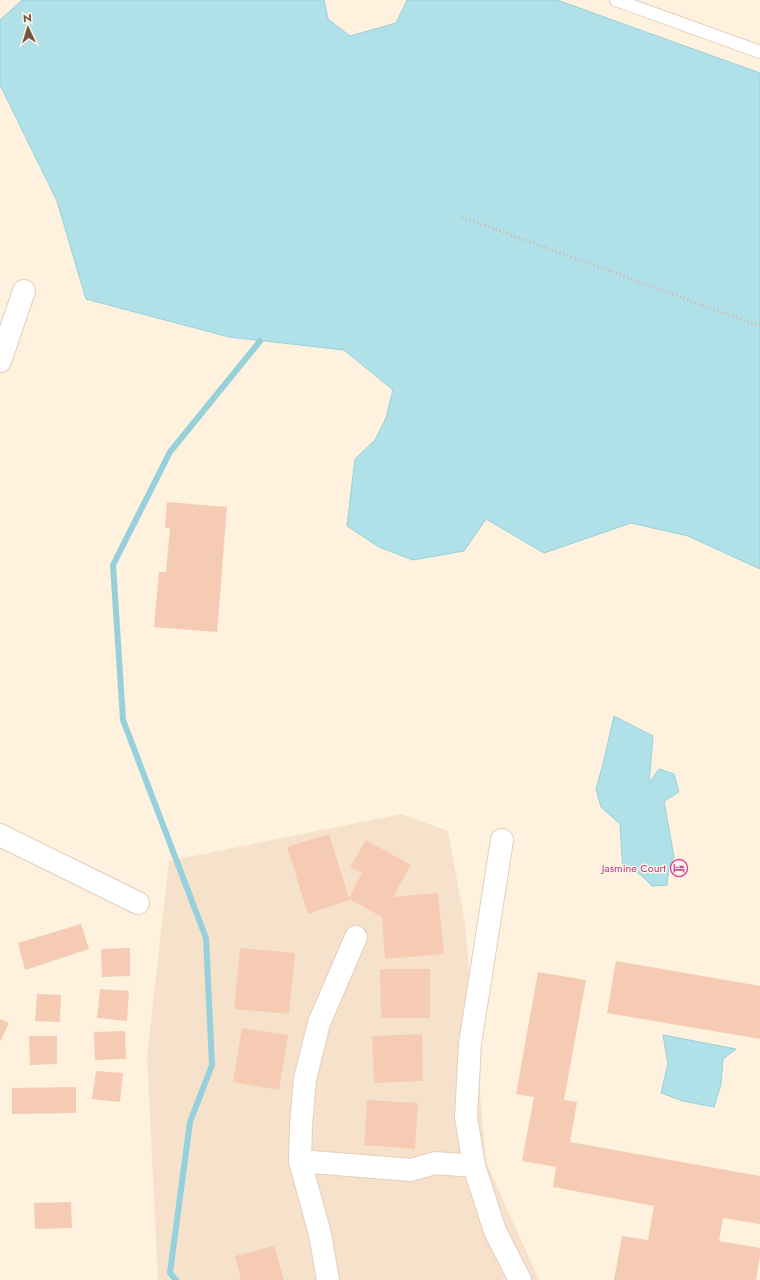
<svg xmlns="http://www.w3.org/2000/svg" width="760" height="1280" font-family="Jost,sans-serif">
<rect width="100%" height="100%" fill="#fef1dd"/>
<!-- residential -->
<polygon fill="#f6e2cb" points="401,814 448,831 465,923 486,1162 539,1280 158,1280 147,1056 169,861"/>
<!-- water -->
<g fill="#b1e1e8" stroke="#96d1db">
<polygon points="22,0 324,0 328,19 350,36 396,23 407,0 557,0 760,73 760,569 688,536 631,523 544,553 486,519 464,551 413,560 379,547 347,526 355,459 375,440 386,418 393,390 344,350 229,337 86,299 57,201 0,85 0,20"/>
<polygon points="614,716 653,736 649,783 659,769 674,774 679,792 664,801 674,857 669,867 667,885 652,886 643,877 637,872 623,873 620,824 601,807 596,789 603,764"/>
<polygon points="663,1035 736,1049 723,1059 721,1084 714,1107 683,1101 661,1093 668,1064"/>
</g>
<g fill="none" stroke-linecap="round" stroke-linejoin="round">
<!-- stream -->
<polyline stroke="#96d1db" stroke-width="6" points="176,1280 170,1273 190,1122 212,1065 206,938 123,720 113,565 170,452 260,341"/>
</g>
<!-- building -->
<g fill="#f5ccb3">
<polygon points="167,502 227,507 217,632 154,627 159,572 166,572 170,528 165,528"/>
<polygon points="329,834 349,898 362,873 350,867 366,840 411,865 393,897 438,893 444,954 385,959 382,917 349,899 350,900 308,914 287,847"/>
<polygon points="81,924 89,949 25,970 18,943"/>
<polygon points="130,948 130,976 102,977 101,949"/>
<polygon points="240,948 295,953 289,1014 234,1009"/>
<polygon points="616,961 760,986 760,1039 607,1013"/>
<polygon points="380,969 430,969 430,1018 381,1018"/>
<polygon points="538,972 586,980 564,1100 577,1102 570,1142 760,1176 760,1224 723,1218 719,1241 760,1248 760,1256 756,1280 614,1280 622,1236 648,1240 654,1206 553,1187 556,1167 522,1161 534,1097 516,1094"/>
<polygon points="100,989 129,991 127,1021 97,1018"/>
<polygon points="37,994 61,995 60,1022 35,1021"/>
<polygon points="0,1019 9,1023 0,1042"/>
<polygon points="242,1028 288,1035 279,1090 233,1082"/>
<polygon points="125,1031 126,1059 95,1060 94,1032"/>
<polygon points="422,1034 423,1081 374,1083 372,1036"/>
<polygon points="29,1036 57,1036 57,1064 30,1065"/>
<polygon points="96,1071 123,1073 120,1102 92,1099"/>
<polygon points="76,1087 76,1113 12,1114 12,1088"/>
<polygon points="367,1100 418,1103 415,1149 364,1145"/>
<polygon points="71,1202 72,1228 35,1229 34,1203"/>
<polygon points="274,1246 284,1280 241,1280 235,1256"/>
</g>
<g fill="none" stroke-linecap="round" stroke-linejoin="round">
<!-- lane casing -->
<g stroke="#e4cebc" stroke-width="14">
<polyline id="lane" points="616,0 760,52"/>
</g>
<!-- street casing -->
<g stroke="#e4cebc" stroke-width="24">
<g id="street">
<polyline points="0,361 24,291"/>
<polyline points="0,835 138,903"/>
<polyline points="502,840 470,1044 466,1117 474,1166 495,1231 520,1280"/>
<polyline points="300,1161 411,1170 435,1163 474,1166"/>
<polyline points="328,1280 320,1234 300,1161 301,1125 305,1079 319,1023 356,937"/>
</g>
</g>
<!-- path -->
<polyline stroke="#d9b097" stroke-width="2.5" stroke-dasharray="1 3" stroke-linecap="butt" points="462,217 760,326"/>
<!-- lane -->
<use href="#lane" stroke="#fff" stroke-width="12"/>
<!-- street -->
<use href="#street" stroke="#fff" stroke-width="22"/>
</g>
<!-- icons -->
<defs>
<g id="hotel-ring" transform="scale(0.9)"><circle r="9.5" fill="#fff4e5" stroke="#d1479c" stroke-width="1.5"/><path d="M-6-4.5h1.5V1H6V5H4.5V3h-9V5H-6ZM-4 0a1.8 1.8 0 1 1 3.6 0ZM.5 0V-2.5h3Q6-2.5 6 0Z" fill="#d1479c"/></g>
</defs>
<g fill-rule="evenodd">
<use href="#hotel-ring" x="679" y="868"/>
</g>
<g text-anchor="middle" stroke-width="3" stroke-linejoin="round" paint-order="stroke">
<!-- hotel labels -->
<g font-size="11" fill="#b23c85" stroke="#fff4e5" text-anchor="end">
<text x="666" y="872">Jasmine Court</text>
</g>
</g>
<!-- north arrow -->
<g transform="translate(28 28) rotate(356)" stroke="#fff4e5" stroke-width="3" paint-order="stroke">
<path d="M0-3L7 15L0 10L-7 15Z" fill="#755544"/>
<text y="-6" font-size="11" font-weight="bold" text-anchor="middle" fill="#755544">N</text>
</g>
</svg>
